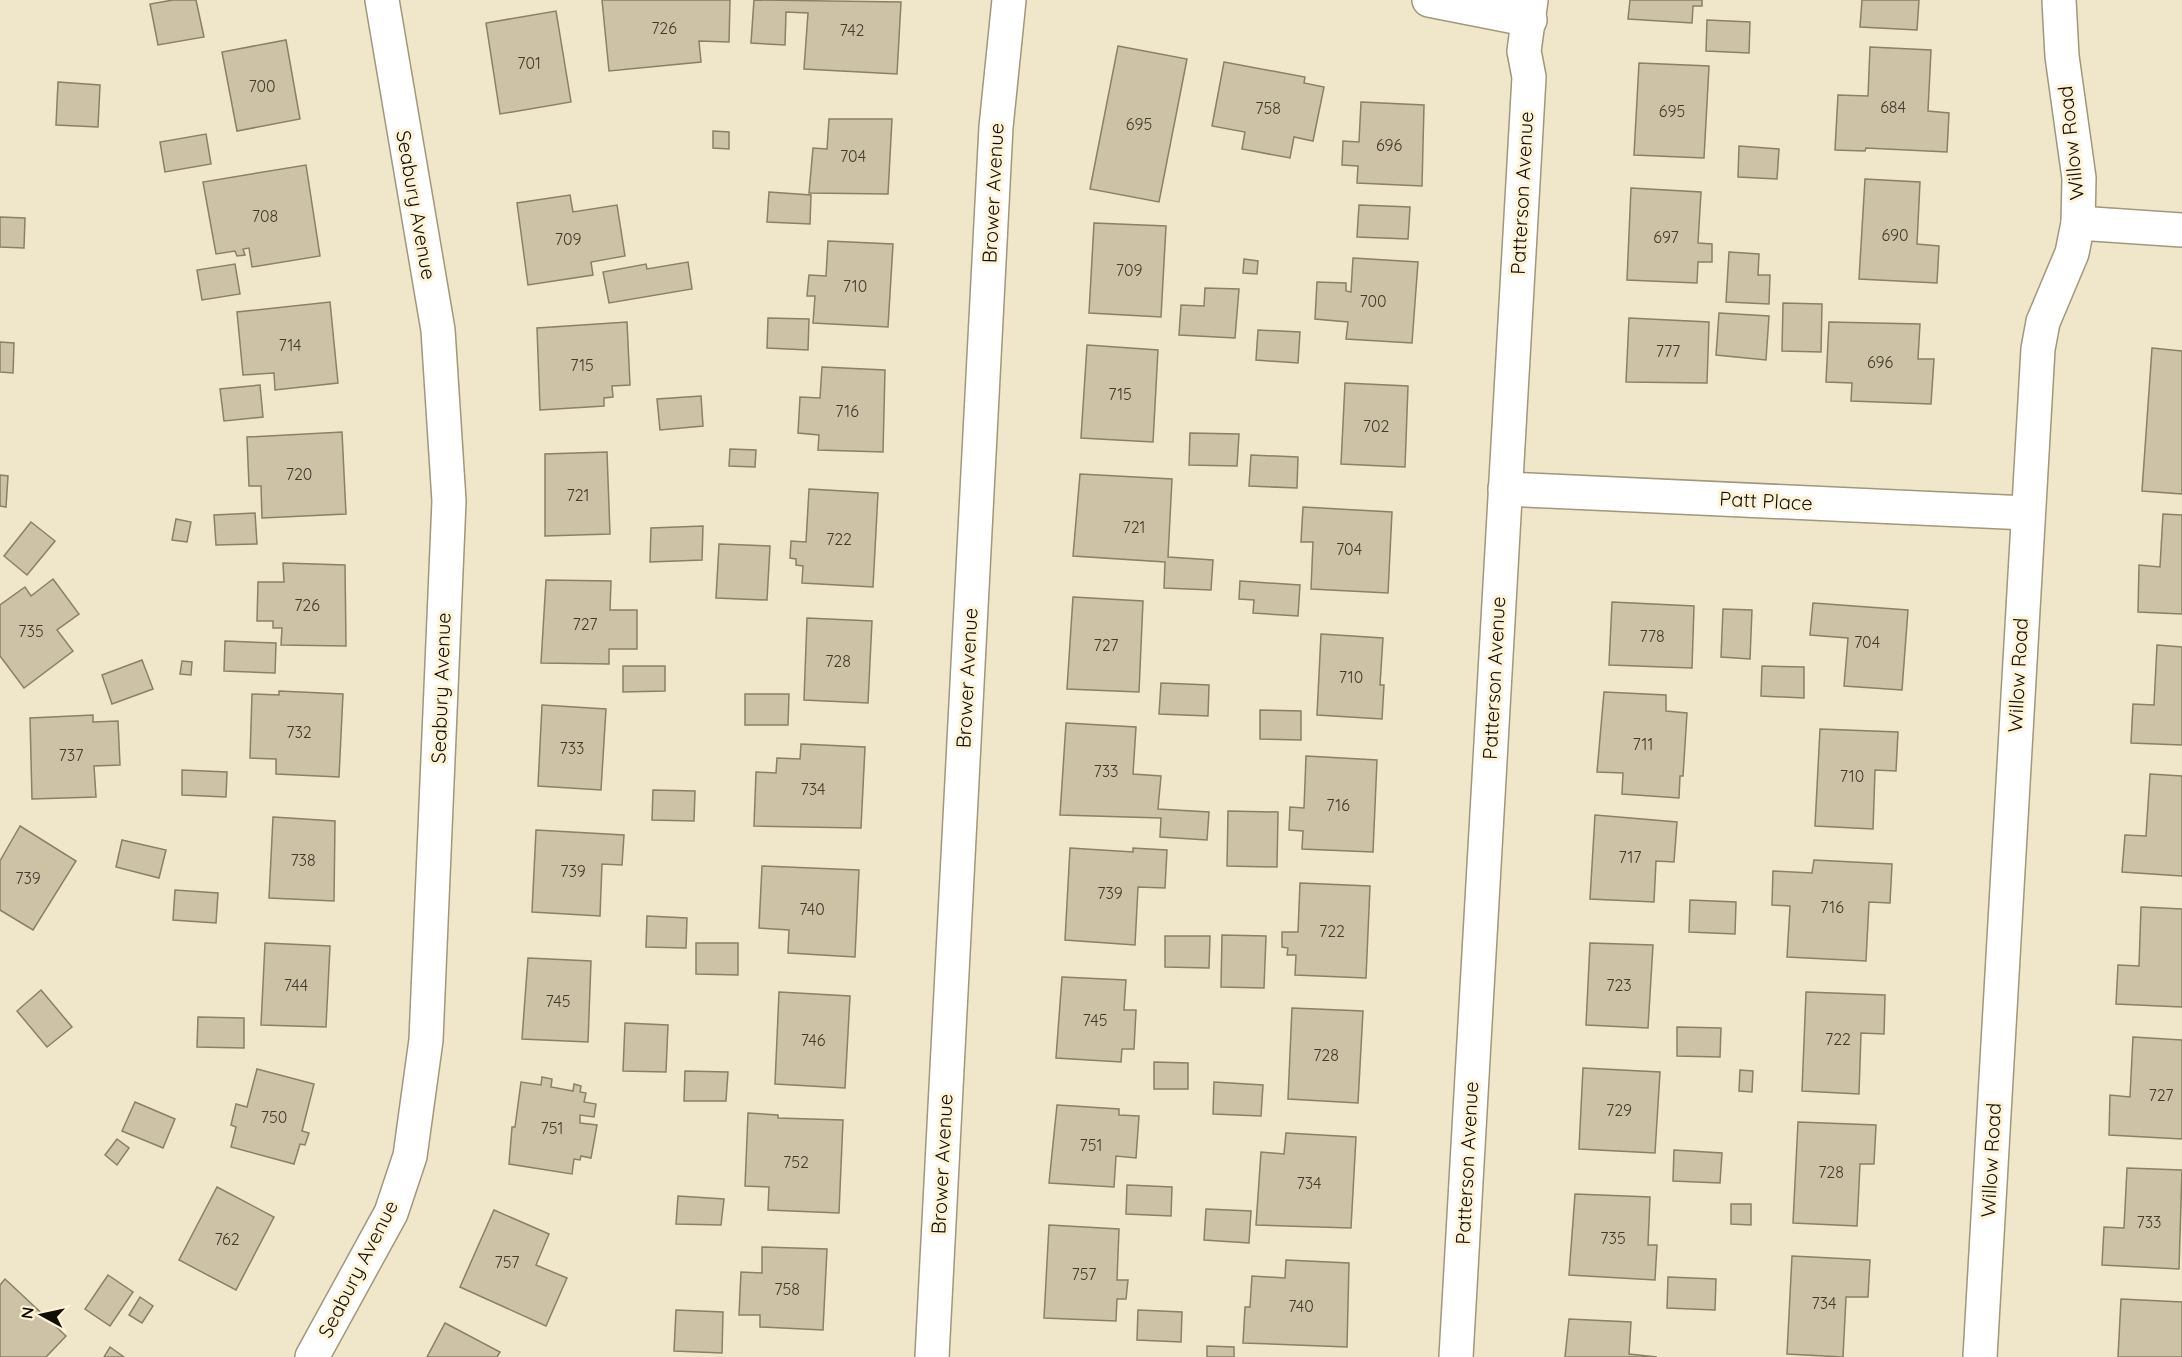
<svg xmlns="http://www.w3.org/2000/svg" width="2182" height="1357" font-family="Quicksand,sans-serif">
<rect width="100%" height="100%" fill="#f0e6c9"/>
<!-- building -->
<g fill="#cdc2a6" stroke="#898065" stroke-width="1.5">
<polygon points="173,0 196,0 204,37 158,45 150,4"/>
<polygon points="602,0 730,0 729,42 699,41 701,62 609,71"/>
<polygon points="754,0 901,2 897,74 804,69 808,13 786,12 785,45 751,43"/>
<polygon points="1630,0 1702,0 1702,6 1693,6 1692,23 1628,19"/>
<polygon points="1862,0 1919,0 1917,30 1860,27"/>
<polygon points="556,11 571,102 500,114 486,23"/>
<polygon points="1707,20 1750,22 1749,53 1706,51"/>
<polygon points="286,40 300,119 237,131 222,52"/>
<polygon points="1118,46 1187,59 1159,202 1090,189"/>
<polygon points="1870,47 1931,50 1928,111 1949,113 1947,152 1866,148 1865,151 1835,150 1838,95 1868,96"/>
<polygon points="1224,62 1305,77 1304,83 1324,87 1313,141 1294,137 1290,158 1242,149 1245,132 1212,126"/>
<polygon points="1639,63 1709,66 1704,158 1634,155"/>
<polygon points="58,82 100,85 98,127 56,125"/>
<polygon points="1361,102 1424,105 1422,186 1357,183 1358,166 1342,165 1343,141 1359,142"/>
<polygon points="829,119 892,119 888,194 809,193 813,148 827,149"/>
<polygon points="713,131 729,132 729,149 713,148"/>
<polygon points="206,134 211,164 165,172 160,142"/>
<polygon points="1739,146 1779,149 1777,179 1738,177"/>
<polygon points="306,165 320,256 252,267 249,248 243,249 245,255 237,256 235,251 216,254 203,182"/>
<polygon points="1865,179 1920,182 1917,244 1939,246 1937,283 1859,279"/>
<polygon points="1631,188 1701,192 1698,243 1712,244 1712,262 1698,262 1697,283 1627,280"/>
<polygon points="769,192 811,195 810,224 767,222"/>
<polygon points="570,195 573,212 617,205 625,256 591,262 593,275 528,285 517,203"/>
<polygon points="1359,205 1410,207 1408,239 1357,237"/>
<polygon points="0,217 25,218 24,248 0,247"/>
<polygon points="1094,223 1166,226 1161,317 1089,313"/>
<polygon points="828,241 893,244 888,327 813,323 815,296 807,296 809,275 826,276"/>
<polygon points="1729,252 1759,254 1758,275 1770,275 1769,304 1726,302"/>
<polygon points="1353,258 1418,262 1412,343 1346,339 1348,322 1315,319 1317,282 1346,283 1346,291 1351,292"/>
<polygon points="1244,259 1258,261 1257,274 1243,273"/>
<polygon points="688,262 692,289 609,303 603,272 646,264 647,269"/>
<polygon points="235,264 240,294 202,300 197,270"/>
<polygon points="1205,288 1239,289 1235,338 1179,335 1181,305 1204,306"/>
<polygon points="330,302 338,383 275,390 274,373 243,375 237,312"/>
<polygon points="1783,303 1822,304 1821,352 1782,351"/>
<polygon points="1719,313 1769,316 1766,360 1716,355"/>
<polygon points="768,318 809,319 808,350 767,348"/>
<polygon points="1629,318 1709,322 1707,383 1626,382"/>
<polygon points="627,322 630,385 612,386 613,397 604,398 604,406 540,410 537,328"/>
<polygon points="1829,322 1920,324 1918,359 1934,359 1931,404 1851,401 1852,383 1826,382"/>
<polygon points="1258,330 1300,332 1298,363 1256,360"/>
<polygon points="0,342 14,343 13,373 0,372"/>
<polygon points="1087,345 1158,350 1153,442 1081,438"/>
<polygon points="2152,348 2182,351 2182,494 2142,491"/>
<polygon points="822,367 885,370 883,452 818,450 819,435 798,433 800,397 820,398"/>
<polygon points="1345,383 1408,386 1405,467 1341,464"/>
<polygon points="260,385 263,417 224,421 220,389"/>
<polygon points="701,396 703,426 660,430 657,399"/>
<polygon points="342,432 346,514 262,518 261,486 249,486 247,437"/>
<polygon points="1190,433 1239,434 1237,466 1189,465"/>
<polygon points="730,449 756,450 755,467 729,466"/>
<polygon points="607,452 610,534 545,536 545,454"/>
<polygon points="1251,455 1298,457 1297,488 1249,486"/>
<polygon points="1080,474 1172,479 1168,557 1213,560 1211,590 1164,588 1165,562 1073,556"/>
<polygon points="0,475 8,476 6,507 0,506"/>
<polygon points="809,489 878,493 873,587 802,583 803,566 796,565 796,559 790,558 791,541 806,542"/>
<polygon points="1303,507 1392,512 1388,593 1311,589 1313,542 1301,542"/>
<polygon points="255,513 257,544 216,545 214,515"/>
<polygon points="2163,514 2182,515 2182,614 2138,612 2139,565 2160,567"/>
<polygon points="176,519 191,522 187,542 172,540"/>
<polygon points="31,522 55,541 27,575 4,556"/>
<polygon points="703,526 702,560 650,562 651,528"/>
<polygon points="719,544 770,546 767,600 716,598"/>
<polygon points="283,563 345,565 346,646 281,645 282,628 273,628 273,621 257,621 258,582 284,582"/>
<polygon points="53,579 79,614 57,630 73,651 24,688 0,656 0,605 25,587 31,596"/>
<polygon points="546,580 611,581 610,610 637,610 637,649 609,649 609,664 541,663"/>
<polygon points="1240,581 1300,585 1298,616 1253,613 1254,600 1239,599"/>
<polygon points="1073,597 1143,601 1139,692 1067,689"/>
<polygon points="1612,602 1694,606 1692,668 1609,665"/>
<polygon points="1813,603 1908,610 1902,690 1844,686 1848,638 1810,635"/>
<polygon points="1723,609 1752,610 1750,659 1721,657"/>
<polygon points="807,618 872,621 868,703 804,700"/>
<polygon points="1321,634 1383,638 1380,685 1384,685 1382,719 1317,715"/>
<polygon points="225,641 276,643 275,673 224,671"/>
<polygon points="2157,645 2182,647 2182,745 2131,743 2133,704 2154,705"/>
<polygon points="142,660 153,689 112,704 102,675"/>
<polygon points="182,661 192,662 191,675 180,674"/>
<polygon points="623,666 665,666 665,691 623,692"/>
<polygon points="1762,666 1804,667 1804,698 1761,696"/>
<polygon points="1161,683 1209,685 1208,716 1159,714"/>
<polygon points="279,691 343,694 339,777 276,774 276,759 250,758 252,694 279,695"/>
<polygon points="1604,692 1666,695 1666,711 1687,713 1683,776 1680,776 1679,798 1622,794 1623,773 1597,772"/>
<polygon points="745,694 789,694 788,725 745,725"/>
<polygon points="542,705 606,709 601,790 538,786"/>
<polygon points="1260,710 1301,711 1301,740 1260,739"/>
<polygon points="93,715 93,722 118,721 120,765 94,766 96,797 32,799 30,718"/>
<polygon points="1066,723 1136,727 1133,774 1161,776 1158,809 1209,812 1207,840 1160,837 1161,818 1060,815"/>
<polygon points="1820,729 1898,732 1896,771 1875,770 1873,829 1815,826"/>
<polygon points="801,744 865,747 861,828 754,826 756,772 776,773 777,758 800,759"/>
<polygon points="1306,756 1377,760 1373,852 1302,849 1303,831 1289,830 1290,807 1304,808"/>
<polygon points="182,770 227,772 226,797 182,795"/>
<polygon points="2150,774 2182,776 2182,876 2122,872 2125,835 2146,836"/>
<polygon points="653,790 695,791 694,821 652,820"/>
<polygon points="1228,811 1278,812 1277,867 1227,866"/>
<polygon points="1595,815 1677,822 1674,862 1656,861 1654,902 1590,899"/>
<polygon points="273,817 335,821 334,901 269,898"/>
<polygon points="20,826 76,861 33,930 0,910 0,861"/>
<polygon points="536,830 624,835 622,865 602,864 600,916 532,912"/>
<polygon points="122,840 166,850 159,878 116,867"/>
<polygon points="1070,848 1133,852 1133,848 1167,850 1165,888 1138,887 1135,945 1065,940"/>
<polygon points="1814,860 1892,864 1890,903 1869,902 1866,961 1787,957 1790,906 1772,905 1773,871 1812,873"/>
<polygon points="762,866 859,870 855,957 788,953 789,930 759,928"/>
<polygon points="1300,883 1370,886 1366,978 1295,975 1296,955 1287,955 1288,948 1282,947 1282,932 1298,932"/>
<polygon points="175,890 218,893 216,923 173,920"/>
<polygon points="1690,900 1736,902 1735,934 1689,932"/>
<polygon points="2141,907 2182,909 2182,1007 2116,1004 2118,965 2139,966"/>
<polygon points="647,916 687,918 686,948 646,947"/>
<polygon points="1222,935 1266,936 1264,988 1221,987"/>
<polygon points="1165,936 1210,936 1209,968 1165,967"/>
<polygon points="265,943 330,946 326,1027 261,1025"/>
<polygon points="696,943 738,943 738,975 696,974"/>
<polygon points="1590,943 1653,945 1648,1028 1586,1025"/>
<polygon points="528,958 591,961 588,1042 522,1039"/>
<polygon points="1062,977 1126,980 1124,1010 1136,1010 1134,1049 1122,1049 1121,1062 1056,1058"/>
<polygon points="41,990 72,1027 47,1047 17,1011"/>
<polygon points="779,992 850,996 845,1088 775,1084"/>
<polygon points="1806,992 1885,995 1884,1034 1861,1033 1859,1094 1802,1091"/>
<polygon points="1292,1008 1363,1011 1358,1103 1288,1099"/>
<polygon points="198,1017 244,1018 244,1048 197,1047"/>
<polygon points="625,1023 668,1025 666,1072 623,1071"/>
<polygon points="1677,1027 1721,1028 1720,1057 1677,1056"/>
<polygon points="2133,1037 2182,1040 2182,1139 2109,1135 2110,1095 2130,1097"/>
<polygon points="1154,1062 1188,1063 1188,1089 1154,1089"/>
<polygon points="1583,1068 1660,1072 1655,1153 1579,1149"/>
<polygon points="257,1069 314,1084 302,1131 309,1133 305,1145 300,1144 294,1164 231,1147 236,1127 231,1125 236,1104 247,1107"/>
<polygon points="1740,1070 1753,1071 1752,1092 1739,1091"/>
<polygon points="685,1071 728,1072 726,1101 684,1101"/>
<polygon points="542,1077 552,1079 551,1087 573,1091 574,1084 581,1086 580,1092 586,1093 584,1102 596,1104 594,1117 580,1115 580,1123 597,1125 591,1158 581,1156 580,1160 574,1159 572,1174 509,1164 512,1127 515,1127 521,1082 541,1085"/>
<polygon points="1214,1082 1263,1085 1261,1116 1213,1114"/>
<polygon points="135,1102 175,1119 163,1148 122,1131"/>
<polygon points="1057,1105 1119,1109 1119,1115 1139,1116 1136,1158 1116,1156 1114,1187 1049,1183"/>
<polygon points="748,1113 778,1115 778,1118 843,1120 839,1213 768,1210 769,1187 745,1186"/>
<polygon points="1798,1122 1876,1125 1874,1164 1860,1164 1857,1226 1793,1223"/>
<polygon points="1286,1133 1356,1137 1351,1228 1256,1225 1261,1152 1284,1154"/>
<polygon points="117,1139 129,1148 117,1165 105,1155"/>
<polygon points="1674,1150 1722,1153 1720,1183 1673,1181"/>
<polygon points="2127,1168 2182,1170 2179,1269 2102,1265 2104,1227 2124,1228"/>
<polygon points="1127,1185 1172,1187 1171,1216 1126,1214"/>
<polygon points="217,1187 274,1217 236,1290 179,1260"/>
<polygon points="1575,1194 1650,1197 1648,1245 1657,1245 1655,1280 1569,1275"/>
<polygon points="678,1196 724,1199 721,1225 676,1224"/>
<polygon points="1731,1204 1751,1204 1751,1225 1731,1224"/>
<polygon points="1206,1209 1251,1211 1249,1243 1204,1240"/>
<polygon points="494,1210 549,1234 536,1265 567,1278 546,1326 460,1287"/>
<polygon points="1049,1225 1119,1229 1117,1280 1128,1280 1126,1299 1117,1299 1116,1321 1044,1318"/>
<polygon points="762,1247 827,1249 823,1330 760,1327 760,1315 739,1315 741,1272 762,1273"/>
<polygon points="1792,1256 1870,1260 1868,1297 1846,1297 1843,1357 1787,1354"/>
<polygon points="1286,1260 1349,1263 1347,1347 1243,1343 1245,1307 1250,1307 1252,1276 1285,1278"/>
<polygon points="108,1275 133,1292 110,1326 85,1309"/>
<polygon points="1668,1277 1716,1279 1715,1310 1667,1308"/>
<polygon points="5,1279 66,1336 46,1357 0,1357 0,1285"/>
<polygon points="140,1297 153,1306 142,1323 129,1315"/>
<polygon points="2121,1299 2182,1302 2182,1357 2118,1357"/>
<polygon points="676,1310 723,1312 722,1353 674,1351"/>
<polygon points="1138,1310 1182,1312 1181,1342 1137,1340"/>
<polygon points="1569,1319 1631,1322 1629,1354 1657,1357 1565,1357"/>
<polygon points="445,1323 500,1352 497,1357 427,1357"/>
<polygon points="1207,1346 1234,1347 1234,1357 1207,1357"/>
<polygon points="110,1347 124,1357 104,1357"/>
</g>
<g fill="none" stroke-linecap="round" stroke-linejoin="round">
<!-- minor casing -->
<g stroke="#a1977c" stroke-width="36">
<g id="minor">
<polyline points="1429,0 1530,20"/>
<polyline points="2078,223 2182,230"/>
<polyline points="1505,489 2027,513"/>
<polyline points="312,1357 391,1213 410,1156 426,1040 449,501 438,330 382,0"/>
<polyline points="932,1357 996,127 1009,0"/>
<polyline points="1456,1357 1529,77 1524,51 1531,0"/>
<polyline points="1980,1357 2038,349 2043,322 2072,253 2078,223 2079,178 2062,56 2059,0"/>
</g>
</g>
<!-- minor -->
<use href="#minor" stroke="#fff" stroke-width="33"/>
</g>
<g text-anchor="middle" stroke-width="6" stroke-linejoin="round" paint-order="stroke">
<!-- number labels -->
<g font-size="16" fill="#413b2d">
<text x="664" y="34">726</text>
<text x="852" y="36">742</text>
<text x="529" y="69">701</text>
<text x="262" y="92">700</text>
<text x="1893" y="113">684</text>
<text x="1268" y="114">758</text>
<text x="1672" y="117">695</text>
<text x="1139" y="130">695</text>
<text x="1389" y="151">696</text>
<text x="853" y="162">704</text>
<text x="265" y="222">708</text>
<text x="1895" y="241">690</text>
<text x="1666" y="243">697</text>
<text x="568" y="245">709</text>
<text x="1129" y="276">709</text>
<text x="855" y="292">710</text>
<text x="1373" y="307">700</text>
<text x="290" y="351">714</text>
<text x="1668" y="357">777</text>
<text x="1880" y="368">696</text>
<text x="582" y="371">715</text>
<text x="1120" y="400">715</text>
<text x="847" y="417">716</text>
<text x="1376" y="432">702</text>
<text x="299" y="480">720</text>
<text x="578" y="501">721</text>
<text x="1134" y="533">721</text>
<text x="839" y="545">722</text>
<text x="1349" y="555">704</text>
<text x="307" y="611">726</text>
<text x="585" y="630">727</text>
<text x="31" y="637">735</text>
<text x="1652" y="642">778</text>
<text x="1867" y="648">704</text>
<text x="1106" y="651">727</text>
<text x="838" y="667">728</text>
<text x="1351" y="683">710</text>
<text x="299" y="738">732</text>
<text x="1643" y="750">711</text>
<text x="572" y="754">733</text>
<text x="71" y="761">737</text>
<text x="1106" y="777">733</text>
<text x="1852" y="782">710</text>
<text x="813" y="795">734</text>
<text x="1338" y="811">716</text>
<text x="1630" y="863">717</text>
<text x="303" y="866">738</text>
<text x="573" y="877">739</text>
<text x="28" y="884">739</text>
<text x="1110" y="899">739</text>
<text x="1832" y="913">716</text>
<text x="812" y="915">740</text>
<text x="1332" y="937">722</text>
<text x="296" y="991">744</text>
<text x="1619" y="991">723</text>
<text x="558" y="1007">745</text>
<text x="1095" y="1026">745</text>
<text x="1838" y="1045">722</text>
<text x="813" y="1046">746</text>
<text x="1326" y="1061">728</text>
<text x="2161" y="1101">727</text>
<text x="1619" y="1116">729</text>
<text x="274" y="1123">750</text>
<text x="552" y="1134">751</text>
<text x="1091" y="1151">751</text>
<text x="796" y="1168">752</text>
<text x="1831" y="1178">728</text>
<text x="1309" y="1189">734</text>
<text x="2149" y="1228">733</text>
<text x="1613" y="1244">735</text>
<text x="227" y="1245">762</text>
<text x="507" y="1268">757</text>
<text x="1084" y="1280">757</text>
<text x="787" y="1295">758</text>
<text x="1824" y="1309">734</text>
<text x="1301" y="1312">740</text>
</g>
<!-- street labels -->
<g font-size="20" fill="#120e05" stroke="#fef3d6">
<text transform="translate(2071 143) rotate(-96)" y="7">Willow Road</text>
<text transform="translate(993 193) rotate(-87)" y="7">Brower Avenue</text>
<text transform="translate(1522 193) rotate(-87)" y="7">Patterson Avenue</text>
<text transform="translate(416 205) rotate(80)" y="7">Seabury Avenue</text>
<text transform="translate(1766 501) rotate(3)" y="7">Patt Place</text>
<text transform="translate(2018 675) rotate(-87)" y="7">Willow Road</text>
<text transform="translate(967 678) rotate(-87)" y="7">Brower Avenue</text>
<text transform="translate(1494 678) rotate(-87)" y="7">Patterson Avenue</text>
<text transform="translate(441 688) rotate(-88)" y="7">Seabury Avenue</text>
<text transform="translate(1991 1160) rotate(-87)" y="7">Willow Road</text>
<text transform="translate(1467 1163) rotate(-87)" y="7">Patterson Avenue</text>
<text transform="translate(942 1164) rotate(-87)" y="7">Brower Avenue</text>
<text transform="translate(358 1269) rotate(-63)" y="7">Seabury Avenue</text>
</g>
</g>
<!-- north arrow -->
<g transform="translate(42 1315) rotate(278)" stroke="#fef3d6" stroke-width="4.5" paint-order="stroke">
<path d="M0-4.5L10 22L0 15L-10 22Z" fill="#120e05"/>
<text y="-9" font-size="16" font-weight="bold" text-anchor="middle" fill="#120e05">N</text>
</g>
</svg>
